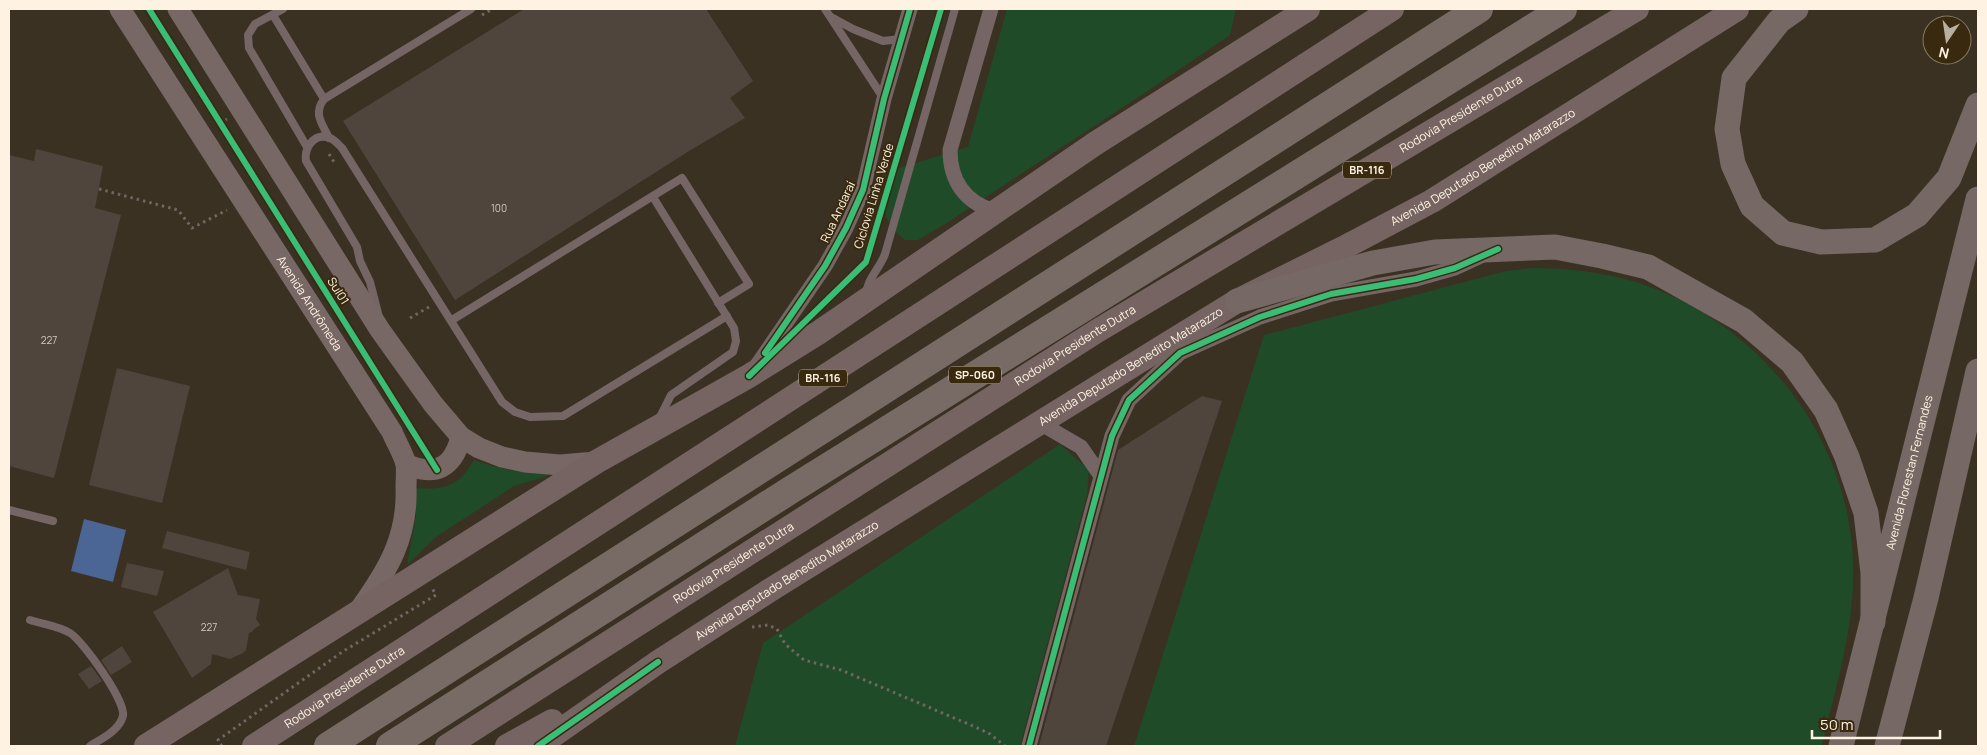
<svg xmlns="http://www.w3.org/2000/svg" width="1987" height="755" font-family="Manrope,sans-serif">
<rect width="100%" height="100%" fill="#3a3123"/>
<!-- green -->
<g fill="#1f4b29">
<path d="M1007 9H1236L1230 35 1146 92 945 224 918 240H905C874 215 886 199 899 168L968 147Z"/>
<path d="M1532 268C1567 268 1602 272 1636 282 1756 320 1848 433 1853 560 1856 624 1836 685 1822 746H1134L1264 335 1506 271Z"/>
<polygon points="1060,444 1089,470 1087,495 1020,746 735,746 763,643"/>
<path d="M474 460C501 470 522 472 551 475L514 486 436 537 407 565 416 516 415 488C445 490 458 487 474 460Z"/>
</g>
<!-- water -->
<polygon fill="#4b6594" points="84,519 126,530 113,582 71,571"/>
<!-- building -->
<g fill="#4f453d">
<polygon points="524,9 706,9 753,81 730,98 745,118 689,151 455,300 343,121"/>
<polygon points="36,149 103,166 95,208 121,215 54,478 9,466 9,155 34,161"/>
<polygon points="117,368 190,386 162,503 89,485"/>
<polygon points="1202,396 1222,401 1106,746 1039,746 1118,450"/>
<polygon points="167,531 250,552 246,570 162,548"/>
<polygon points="127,563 164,571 157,596 121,587"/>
<polygon points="228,568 238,595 260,599 256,619 260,625 254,629 252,632 249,633 246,650 243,653 230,659 212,654 211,664 192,678 153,612"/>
<polygon points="122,646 132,662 111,675 101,660"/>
<polygon points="91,666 102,681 89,689 78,674"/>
</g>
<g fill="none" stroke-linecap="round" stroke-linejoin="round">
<!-- path -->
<g stroke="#716762" stroke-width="3" stroke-dasharray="2.5 4" stroke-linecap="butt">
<polyline points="482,15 492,9"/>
<polyline points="220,123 227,119"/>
<polyline points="329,154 336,165"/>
<polyline points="99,189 178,210 192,228 227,210"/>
<polyline points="410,318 429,307"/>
<polyline points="752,627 768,625 777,629 785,644 804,660 841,670 973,726 990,734 1005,746"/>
<polyline points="222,746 218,740 342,652 436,595 432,588"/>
</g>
<!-- service -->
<g stroke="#756665" stroke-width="8">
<polyline points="283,9 255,24 248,35 249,48 307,147"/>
<polyline points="825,9 884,99"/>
<polyline points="273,15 324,99"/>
<polyline points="831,17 853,29 883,41 901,39"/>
<path d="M329 138C322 123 313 114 324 99L471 9"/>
<polyline points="653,197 734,328 736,341 733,352 671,395 659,419"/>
<path d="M866 296C866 280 879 270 885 254L955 9"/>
<path d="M378 313 370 282 360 261 357 247 306 161C304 148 314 132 330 138 335 140 339 145 342 148L502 402 515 412 530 417 563 416 727 316"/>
<polyline points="452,320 682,178 749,284 718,303"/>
<polyline points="9,510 53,521"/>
<path d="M30 620C42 624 59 626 70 633 83 641 126 701 123 716 119 731 101 739 90 746"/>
</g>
<!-- minor -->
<g stroke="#756665" stroke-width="15">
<path d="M991 9 950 150C950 181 965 202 994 211"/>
<polyline points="755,368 825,266 846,228 863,190 884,99 910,9"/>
<polyline points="1040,423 1081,447 1101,476"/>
<polyline points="1029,746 1112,436 1129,400 1180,353 1260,317 1331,294 1416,279 1455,268 1483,255"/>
</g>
<!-- secondary -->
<g stroke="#776765" stroke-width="21">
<path id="s1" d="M120 9 392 432C396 442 403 453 406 464 407 471 406 480 406 487 408 537 388 570 360 609"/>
<polyline points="178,9 380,330 433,404 461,437 479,448 502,457 525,462 560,465 596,462"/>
<path d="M406 464C435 477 453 468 461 437"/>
</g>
<!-- primary -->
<g stroke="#756461" stroke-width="24">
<polyline points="146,746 596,462 749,376 818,333 1096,143 1308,9"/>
<path id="s2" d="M254 746 1392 9"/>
<path id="s3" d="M447 746 1097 331 1637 9"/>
<polyline points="507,746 552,721"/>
<path id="s4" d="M538 746 658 662 775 587 1159 349 1237 301 1343 248 1432 201 1737 9"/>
</g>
<!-- trunk -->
<g stroke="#766864" stroke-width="25">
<polyline points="1796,9 1779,21 1734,78 1727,129 1733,164 1752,206 1783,233 1821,242 1875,240 1917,215 1949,178 1978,105"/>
<polyline points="1237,301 1373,263 1435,252 1555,247 1602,256 1648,267 1744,321 1792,362 1826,410 1847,457 1866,513 1873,573 1873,622"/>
<path id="s5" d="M1841 746 1978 199"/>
<polyline points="1887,746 1926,598 1978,371"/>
</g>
<!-- motorway -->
<g stroke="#786b66" stroke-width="28">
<polyline points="328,746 1479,9"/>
<polyline points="390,746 789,491 1563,9"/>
</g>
<!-- cycleway casing -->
<g stroke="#39290e" stroke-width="9">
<g id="cycleway">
<polyline points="149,9 437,470"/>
<polyline points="765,353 825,266 846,228 863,190 884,99 910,9"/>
<polyline points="749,376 866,262 941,9"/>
<polyline points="538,746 658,662"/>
<polyline points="1029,746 1112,436 1129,400 1180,353 1260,317 1331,294 1416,279 1455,268 1498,249"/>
</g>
</g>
<!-- cycleway -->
<use href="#cycleway" stroke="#3abd76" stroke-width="6"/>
</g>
<g text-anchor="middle" stroke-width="4" stroke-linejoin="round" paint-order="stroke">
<!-- number labels -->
<g font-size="10" fill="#d2c8ba">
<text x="499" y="212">100</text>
<text x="49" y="344">227</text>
<text x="209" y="631">227</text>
</g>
<!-- shield labels -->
<g fill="#39290e" stroke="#c3b6a3" stroke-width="1">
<rect x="1343" y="161.5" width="48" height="17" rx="4"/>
<rect x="949" y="366.5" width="52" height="17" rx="4"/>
<rect x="799" y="369.5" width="48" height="17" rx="4"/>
</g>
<g font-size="11" font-weight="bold" fill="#fef3e3">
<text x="1367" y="174">BR-116</text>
<text x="975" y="379">SP-060</text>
<text x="823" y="382">BR-116</text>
</g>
<!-- street labels -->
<g font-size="12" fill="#fef3e3" stroke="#39290e">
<text dy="4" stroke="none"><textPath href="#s3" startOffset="1195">Rodovia Presidente Dutra</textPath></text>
<text dy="4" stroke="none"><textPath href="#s4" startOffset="1109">Avenida Deputado Benedito Matarazzo</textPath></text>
<text transform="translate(874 196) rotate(-73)" y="4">Ciclovia Linha Verde</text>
<text transform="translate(838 212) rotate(-65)" y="4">Rua Andaraí</text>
<text transform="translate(338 291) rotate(58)" y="4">Sul01</text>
<text dy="4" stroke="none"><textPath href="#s1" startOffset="350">Avenida Andrômeda</textPath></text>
<text dy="4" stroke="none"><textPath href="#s3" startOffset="745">Rodovia Presidente Dutra</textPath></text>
<text dy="4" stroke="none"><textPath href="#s4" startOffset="704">Avenida Deputado Benedito Matarazzo</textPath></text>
<text dy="4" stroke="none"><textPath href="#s5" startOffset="282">Avenida Florestan Fernandes</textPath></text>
<text dy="4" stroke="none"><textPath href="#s3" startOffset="340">Rodovia Presidente Dutra</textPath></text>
<text dy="4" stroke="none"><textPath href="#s4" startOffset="299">Avenida Deputado Benedito Matarazzo</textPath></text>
<text dy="4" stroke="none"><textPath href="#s2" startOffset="108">Rodovia Presidente Dutra</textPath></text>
</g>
</g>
<!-- border -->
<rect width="1987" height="755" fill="none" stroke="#fef3e3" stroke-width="20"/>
<!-- north arrow -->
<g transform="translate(1947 40) rotate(193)"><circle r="24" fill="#39290e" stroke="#887a63"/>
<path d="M0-4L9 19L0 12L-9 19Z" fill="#b9afa0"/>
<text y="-8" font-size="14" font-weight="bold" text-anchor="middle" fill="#fef3e3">N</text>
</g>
<!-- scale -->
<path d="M1812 730v8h128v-8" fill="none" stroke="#fef3e3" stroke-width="2.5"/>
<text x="1820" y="730" font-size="15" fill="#fef3e3" stroke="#39290e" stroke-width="4" paint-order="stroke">50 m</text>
</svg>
